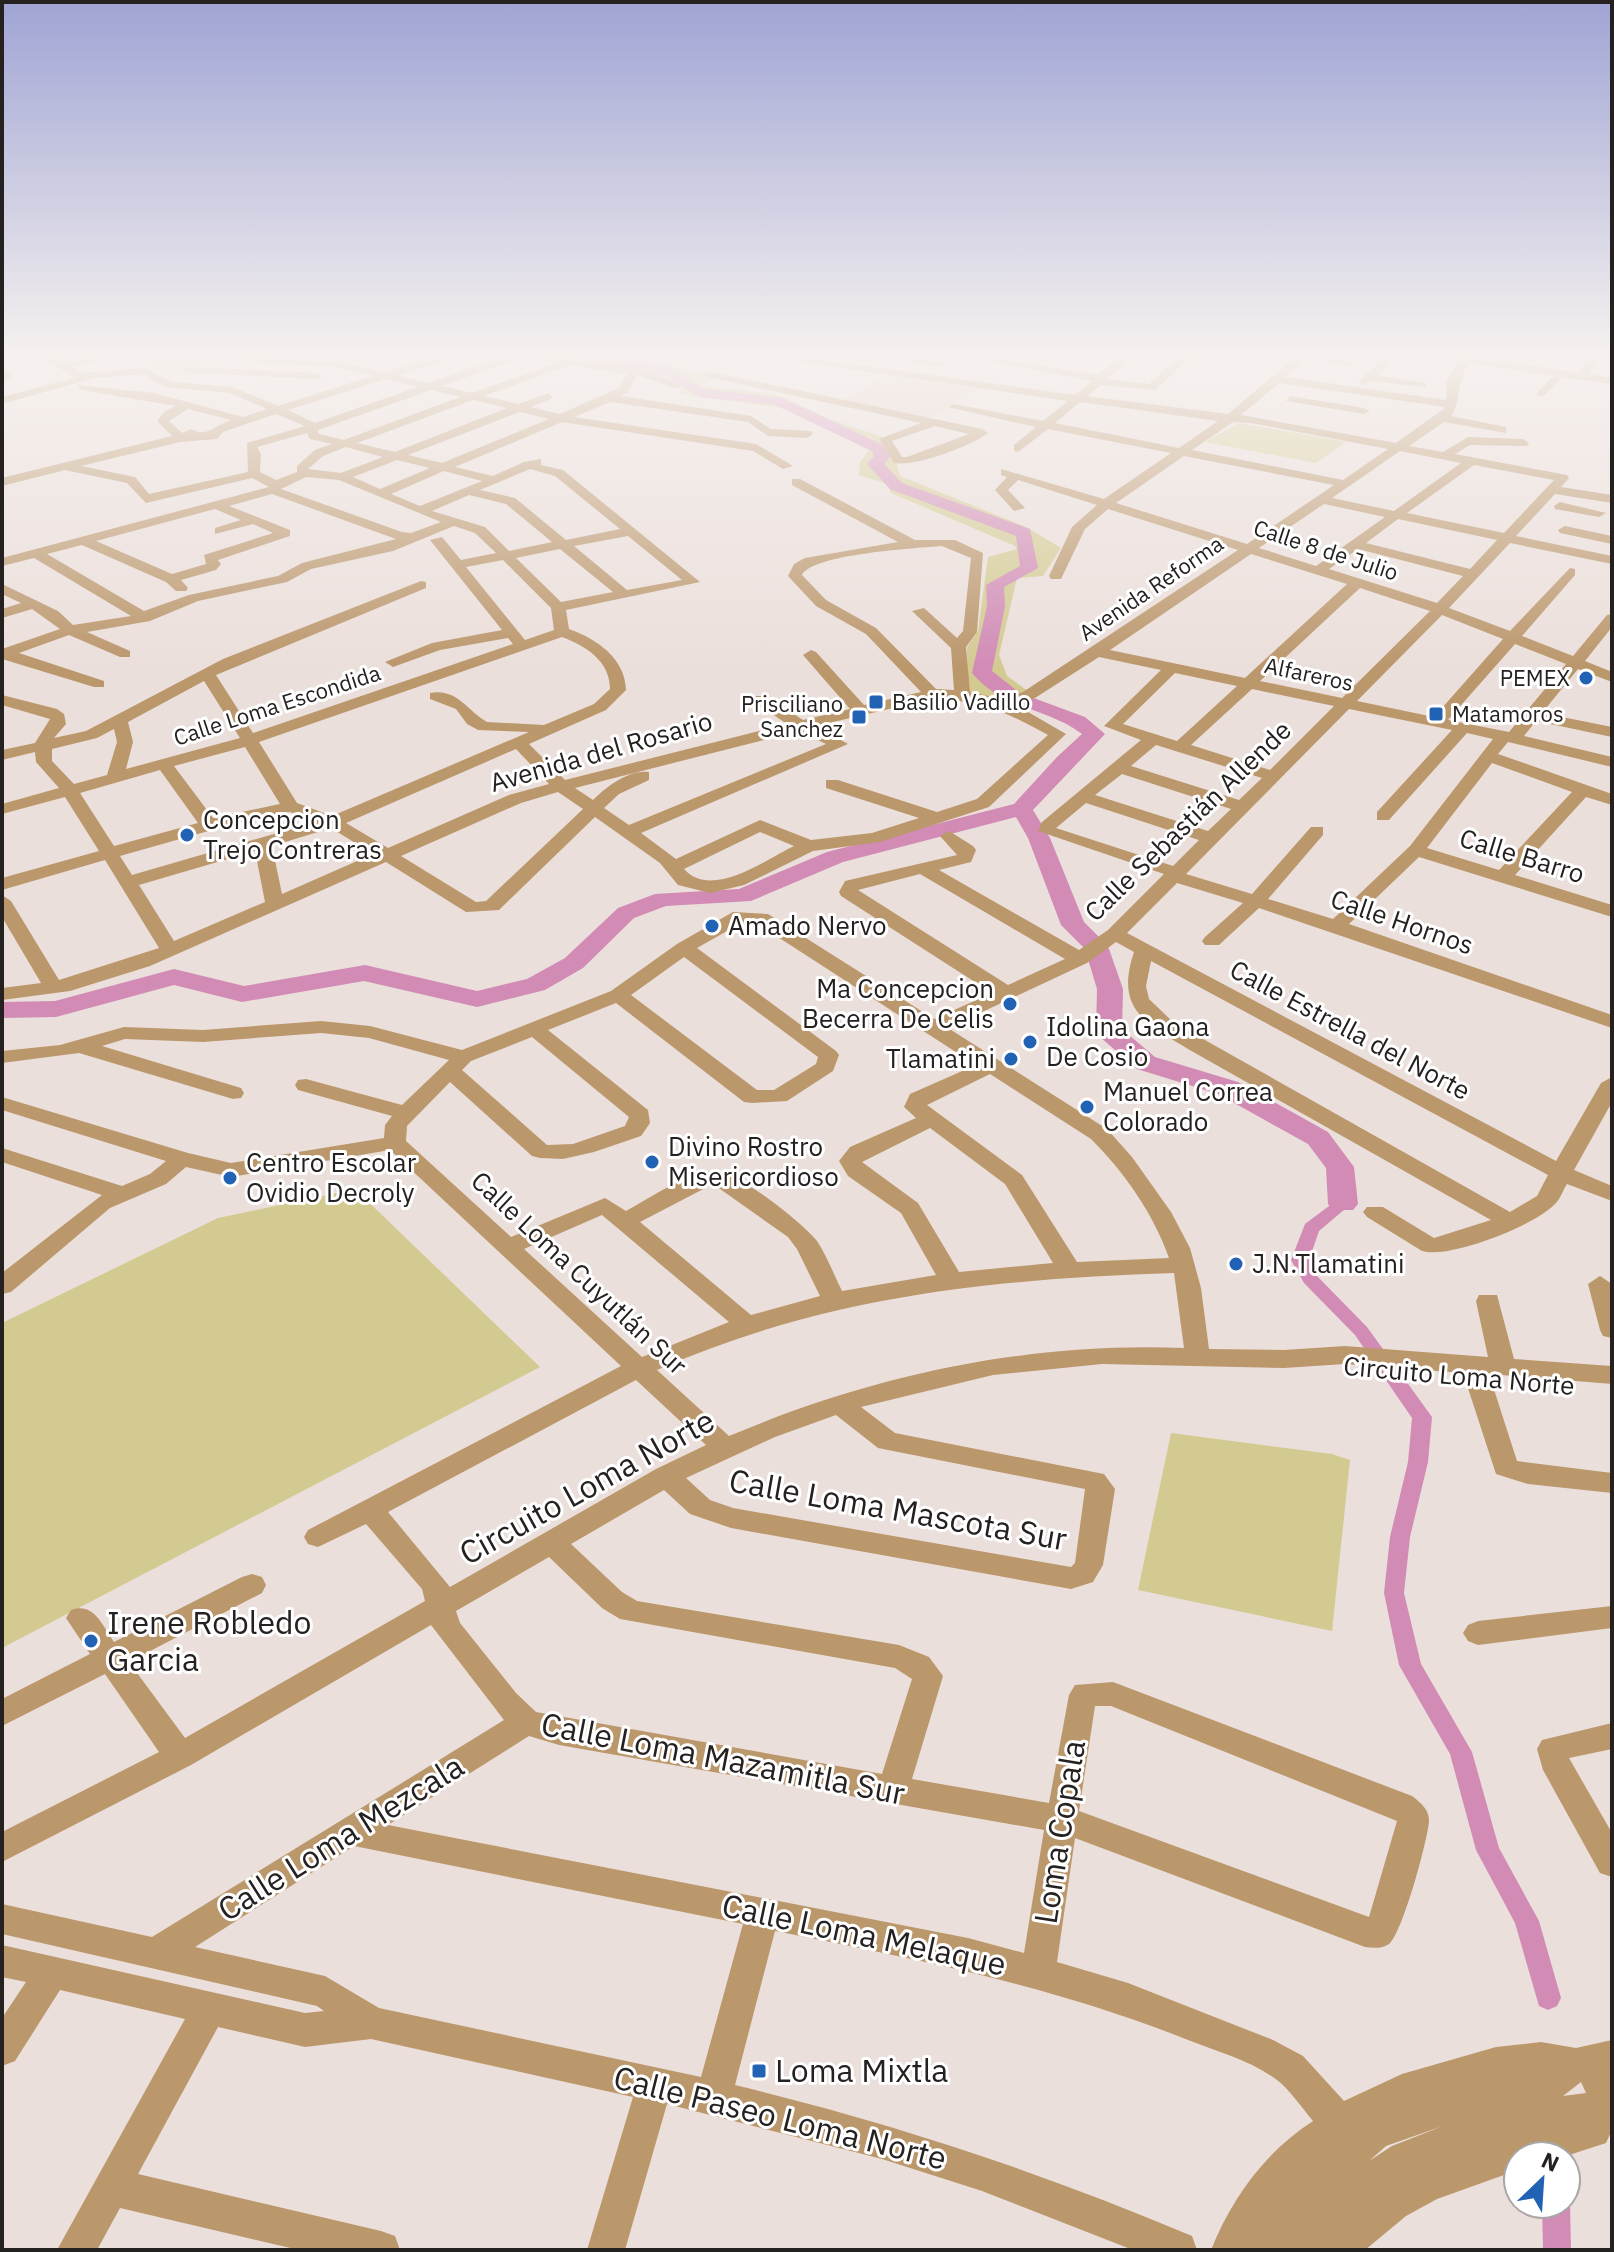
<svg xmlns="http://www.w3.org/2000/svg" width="1614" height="2252" font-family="'IBM Plex Sans',sans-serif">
<rect width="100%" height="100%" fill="#ebdfdb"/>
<!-- built -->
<polygon fill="#e3d0c9" points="888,374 983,387 928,418 843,401"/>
<!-- green -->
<g fill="#d3ca92">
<polygon points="130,351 258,351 165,374"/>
<polygon points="514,351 568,351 668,365 715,377 703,386 776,394 829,419 883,437 879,440 894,454 900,476 1026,527 1061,548 1043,576 1017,578 999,655 1007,676 1028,691 1009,702 968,693 967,647 978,631 988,557 1017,549 1015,546 891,493 888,484 859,475 860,462 870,449 783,408 693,396 680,392 675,380 667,377 567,357"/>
<polygon points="1239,423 1346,442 1316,463 1205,442"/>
<polygon points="355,1189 540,1367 2,1648 2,1323 218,1218"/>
<polygon points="1171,1433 1332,1454 1350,1460 1332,1631 1138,1590"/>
</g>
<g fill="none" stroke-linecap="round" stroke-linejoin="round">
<!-- canal -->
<g fill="#d18bb5" fill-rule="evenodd">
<polygon points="1343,1199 1351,1204 1319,1231 1309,1260 1317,1276 1367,1327 1432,1417 1428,1462 1410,1537 1404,1593 1421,1664 1472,1752 1499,1848 1539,1921 1561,1998 1557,2006 1548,2010 1539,2006 1515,1923 1476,1850 1450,1754 1399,1665 1384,1593 1390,1537 1408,1462 1412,1418 1355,1335 1304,1283 1291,1260 1305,1224 1337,1200"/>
<polygon points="1566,2195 1570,2204 1571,2250 1543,2250 1542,2204 1566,2204"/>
</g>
<!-- river -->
<path fill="#d18bb5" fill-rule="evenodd" d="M543 351 664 363 704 389 783 398 883 445 890 457 884 464 902 483 1030 529 1038 568 1004 587 1005 606 992 671 1020 693 1085 717 1105 734 1033 810 1050 838 1084 922 1108 946 1123 989 1122 1029 1155 1057 1238 1082 1328 1132 1354 1167 1358 1204 1353 1210H1333L1328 1204 1326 1168 1308 1144 1218 1094 1137 1069 1100 1037 1096 1031 1097 989 1085 949 1061 925 1028 838 1016 817 843 862 751 901 666 906 634 918 583 968 545 990 477 1007 364 981 242 1002 174 985 56 1017 2 1018V1002L55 1001 174 969 244 986 365 965 477 991 527 979 565 958 618 908 655 894 739 889 827 852 1014 804 1057 757 1082 734C1048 708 1001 709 972 673L987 606 986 585 1020 566 1016 536 890 489 867 464 874 456 872 451 775 405 700 397 656 370 601 367Z"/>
<!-- minor -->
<g fill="#bb976c" fill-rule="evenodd">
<path d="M33 351H46L64 362 93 356 89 351H100L104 360 72 367 81 373 146 368 171 382 232 387 278 406 373 376 336 367 236 361 232 356 336 361 385 373 454 351H471L398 376 429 383 509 355 504 351H525L650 371 681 385 675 388 637 375 628 392 621 396 751 416 771 429 811 431 813 434 807 438 768 436 748 422 610 402 574 417 756 444 793 466 783 469 753 451 562 422 455 467 493 476 524 462 541 459V465L563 470 700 582 566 610 569 629C597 639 625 658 626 690L606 710 529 744 565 780 787 724 754 702V696H766L803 720 850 709 803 655 811 650 816 652 864 705 921 692 866 634 816 606 788 576 794 564 805 558 898 542 792 485V479H800L915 540H955L983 553 977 632 966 647 970 692 1002 699 1023 692 1238 550 1108 509 1085 529 1061 579H1051L1049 576 1072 527 1097 505 1018 480 1008 490 1025 508 1014 511 995 490 1007 477 1001 475V469L1104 499 1171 453 1048 429 1018 452 1014 451V445L1036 427 948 407 954 404 1043 421 1068 401 727 351H758L1075 395 1092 381 966 357 971 354 1098 375 1127 351H1139L1107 379 1149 384 1185 351H1255L1187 361 1155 390 1101 385 1087 396 1228 414 1302 351H1314L1285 377 1446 400 1447 380 1459 362 1402 352 1378 375 1426 383V387L1372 381 1364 385 1358 382 1391 351 1463 356 1466 351H1477L1473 357 1579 373 1593 351H1604L1589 374 1612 378V384L1563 377 1542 397 1536 394 1553 376 1469 363C1455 385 1462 401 1451 416L1506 427V433L1444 422 1409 446 1443 452 1468 437 1523 439 1529 443 1527 446 1470 445 1455 454 1567 475 1569 478 1561 487 1612 495V503L1555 494 1516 536 1612 556V564L1510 543 1449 608 1510 631 1570 568 1575 569V575L1522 636 1573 656 1607 615 1612 614V627L1585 661 1612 672V682L1578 669 1542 713 1612 727V737L1536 721 1524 736 1612 757V767L1508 742 1498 754 1612 794V805L1586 797 1515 875 1612 905V917L1419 857 1349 924 1612 1015V1028L1259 908 1219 945H1205L1202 941 1205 937 1243 903 1177 883 1127 933 1556 1161 1601 1083 1612 1077V1102L1574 1170 1612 1186V1201L1567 1184C1563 1190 1560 1200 1554 1205 1533 1226 1450 1259 1422 1251L1367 1217 1363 1212 1367 1207H1383L1434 1238 1491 1220 1188 1049C1144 1022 1115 1009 1134 952L1116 942 1087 963 948 1028 1107 1129 1132 1157 1171 1212 1190 1248 1201 1288 1209 1349 1284 1350 1345 1346 1488 1357 1476 1301 1479 1295H1497L1514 1359 1612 1366V1384L1489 1374 1517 1461 1612 1473V1493L1528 1484 1496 1474 1463 1373 1345 1364 1284 1368 1102 1364 993 1375 861 1407 895 1433 1104 1474 1115 1489 1103 1565 1093 1582 1071 1589 731 1528 690 1514 664 1490 571 1544 622 1592 637 1601 899 1645 929 1657 943 1676 912 1779 1049 1803 1069 1695 1075 1685 1113 1682 1412 1796C1421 1803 1429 1809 1429 1821 1428 1839 1402 1935 1389 1944 1382 1949 1373 1948 1365 1947L1075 1838 1057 1962 1128 1983 1273 2040 1303 2056 1344 2101 1402 2074 1496 2047 1541 2042 1576 2048 1612 2040V2130L1606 2143 1566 2156H1518V2170L1437 2199 1406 2216 1365 2250H1211C1232 2198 1265 2152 1313 2121 1302 2108 1290 2090 1277 2080 1252 2061 1216 2051 1188 2040 1054 1986 916 1959 775 1931L735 2085C893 2123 1043 2173 1192 2236L1197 2250H1133L982 2191 882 2159 667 2104 625 2250H587L633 2097 371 2039 305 2047 218 2027 138 2174 381 2231 395 2236 400 2250H299L120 2208 97 2250H57L185 2019 60 1990 15 2061 2 2066V2018L26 1982 2 1977V1945L305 2013 324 2011 317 2006 2 1934V1904L152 1937 504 1720 431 1625 191 1765 2 1862V1832L159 1752 105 1674 2 1726V1699L90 1654 66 1618 71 1610C94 1602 102 1625 114 1642L242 1577 252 1574 262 1577 266 1585 262 1593 129 1662 185 1738 425 1601 422 1589 366 1524 318 1547 308 1544 304 1537 308 1530 621 1366 390 1150 231 1177 186 1167 166 1184 110 1208 11 1292 2 1294V1273L102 1195 2 1162V1148L122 1186 150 1174 166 1161 2 1110V1097L188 1153 231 1163 384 1138 385 1125 392 1116 298 1090 295 1085 298 1080 306 1079 402 1105 449 1060 369 1038 321 1033 203 1042 125 1039 102 1046 241 1088 244 1093 241 1098 233 1099 79 1053 2 1063V1051L60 1045 124 1027 203 1030 321 1021 370 1026 462 1050 611 991 677 944 733 912 768 914 934 1019 992 993 841 896 839 892 845 881 957 855 940 836 949 831 973 846 976 850 971 862 939 870 1079 950 1108 930 1164 874 1038 831 1042 822 1141 740 1104 726 1161 670 1099 657 1035 698 1016 705 1066 734 989 807 880 842 813 851 744 885 710 893 678 885 660 863 595 817 499 910 466 912 386 862 150 966 70 991 2 1000V988L41 983 2 917V895L11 901 59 980 159 948 105 860 2 890V878L99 851 65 797 2 814V804L59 788 36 762 35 752 2 760V750L35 743 50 719 2 705V695L57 709 64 714 66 724 54 738 86 731 223 659 421 581 426 582V588L216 675 253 733 513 644 508 638 440 650 393 667 385 662 432 643 502 630 430 540 442 537 461 560 496 553 475 533 454 526 393 551 311 569 287 582 198 601 150 621 87 632 130 651V657H120L69 635 19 653 104 681V687H94L2 659V649L60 629 32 609 2 618V609L21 603 2 594V584L58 611 73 625 131 616 34 558 2 566V558L269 487 252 478 146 503 127 483 65 470 2 486V478L172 436 157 421 165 411 176 406 81 390 77 385 154 393 243 417 267 409 230 393 164 387 144 374 94 378 2 404V397L74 378ZM523 357 556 363 472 393 442 386ZM570 365 627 374 619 388 560 414 531 407 553 398 549 393 518 404 484 396ZM386 379 418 387 315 423 288 410ZM1279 383 1445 407V408L1396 443 1241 415ZM431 390 460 397 344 440 319 434 318 430ZM473 400 507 408 395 452 357 443ZM1080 402 1218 421 1179 448 1055 423ZM188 409 231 420C214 426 206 438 191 429L182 433 169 421ZM520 412 549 419 442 463 408 455ZM276 414 305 426 247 443 248 472 149 494 135 477 81 466 180 442 217 439 223 432ZM1233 422 1251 423 1388 449 1343 480 1192 450ZM307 433 310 439 332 444 315 450 297 466V472L276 480 260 472 261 454 257 447ZM346 447 383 457 341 473 308 469 323 456ZM1400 451 1461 463 1394 511 1332 498ZM1184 456 1334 485 1247 544 1116 503ZM397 460 430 468 380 489 353 477ZM1474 465 1554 480 1504 533 1407 513ZM530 469 555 476 620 529 566 540 515 498 480 490ZM444 471 482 481 420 506 391 494ZM306 477 339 480 441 522 411 533 402 532 281 489ZM272 494 396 539 302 563 278 576 189 595 144 611 47 554 82 545 166 582 176 591H186L188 588 181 580 216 570 221 564 218 560 290 536V530L229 506ZM469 495 506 504 552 542 509 551 485 527 432 511ZM1324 504 1385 517 1316 566 1259 548ZM215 509 241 520 215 528V534L253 524 273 533 204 555 206 564 172 574 96 541ZM1398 519 1497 540 1470 569 1366 543ZM628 536 682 580 627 590 574 546ZM942 546 971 558 963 631 957 638 924 608 912 611 951 648 954 690 936 689 876 628 826 600 802 575C812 554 917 548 942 546ZM560 549 613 592 561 602 516 558ZM1358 549 1463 576 1437 603 1329 569ZM1251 554 1347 584 1245 678 1110 650ZM503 560 551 608 554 630 525 640 466 567ZM1360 588 1430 611 1342 698 1260 681ZM1442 615 1503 639 1434 717 1357 701ZM562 637C586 646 610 661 610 689L594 704 544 725 487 722C468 712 458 688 430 693V699L456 709 467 724 478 730 529 732 332 816 297 803 259 742ZM1515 644 1566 664 1509 732 1448 720ZM1175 673 1237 686 1177 741 1123 724ZM204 681 240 738 126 769 133 742 128 722ZM1252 689 1334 706 1270 770 1191 745ZM932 699C981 700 1006 712 1048 735L977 799 937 812 838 780H826V788L919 818 872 833 811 840 760 820 676 859 641 833 848 744 816 726ZM1349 709 1452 730 1377 812V820H1389L1467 733 1493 739 1410 846 1333 919 1268 899 1323 835V827H1311L1252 894 1186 874ZM114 729 117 742 107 775 74 784 52 761V749L97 738ZM799 731 826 744 629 825 604 808 619 794 649 780V772C629 769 606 787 593 800L575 788ZM1156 745 1262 778 1239 800 1131 766ZM245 747 280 804 213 818 174 766ZM516 749 549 784 509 795 388 848 346 823ZM1492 763 1572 792 1499 870 1427 848ZM160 770 198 823 114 846 80 793ZM1122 774 1231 809 1208 831 1095 795ZM558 792 583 809 486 901 476 902 401 856 521 803ZM1086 803 1199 840 1173 866 1056 828ZM290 812 315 822 132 875 120 856 233 824ZM331 828 373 854 282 894 272 846ZM760 832 794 846C765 860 711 900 684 869ZM255 851 265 902 174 941 139 885ZM920 874 1065 959 1008 985 858 890ZM743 922 756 923 976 1065 910 1094 904 1107 916 1118 850 1147 839 1161 848 1176 901 1213 936 1275 842 1291C834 1275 827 1256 817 1241 802 1222 733 1167 710 1171 681 1176 652 1197 626 1211L605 1198 511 1237 406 1141 407 1126 450 1082 532 1156 540 1158 563 1159 594 1152 641 1136 650 1123 648 1110 548 1030 616 1003 744 1102 752 1103 787 1101 833 1071 839 1055 836 1051 697 948ZM684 957 818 1057 816 1064 774 1090H757L631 995ZM1151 961 1548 1175 1537 1196 1510 1212 1173 1022 1149 999 1146 986ZM532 1037 629 1117 625 1126 573 1144 547 1145 462 1070 471 1061ZM990 1074 1091 1139C1125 1173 1153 1213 1169 1258L1077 1262 1022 1175 927 1105ZM930 1128 1005 1184 1053 1263 959 1272 918 1203 862 1162ZM713 1184 788 1237 797 1249 820 1296 751 1315 640 1222ZM602 1215 729 1322 642 1357 524 1249ZM1174 1273 1184 1348C1026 1342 874 1375 729 1436L657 1370C825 1296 992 1279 1174 1273ZM636 1380 706 1445 656 1469 450 1587 388 1512ZM836 1415 878 1448 1085 1489 1075 1563 1071 1567 733 1508 710 1500 686 1478 775 1437ZM549 1557 602 1608 620 1619 895 1668 912 1679 882 1774 536 1712 516 1693 460 1623 456 1611ZM1095 1706H1111L1397 1821 1369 1917 1079 1811ZM529 1736 559 1745 1044 1830 1024 1953 968 1938 388 1825ZM354 1846 743 1924 701 2077 379 2008 325 1976 195 1947ZM1581 2082 1586 2093 1563 2096ZM1443 2126 1392 2146 1369 2161 1386 2146Z"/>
<polygon points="373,351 385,351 380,354"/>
<polygon points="846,351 875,351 946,364 941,367"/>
<polygon points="1333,351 1345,351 1338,358 1355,363 1350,366 1326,362"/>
<polygon points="2,366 14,375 2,384"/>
<polygon points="188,367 317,373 323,376 317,379 184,372"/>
<path d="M707 371 982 429 988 433C971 446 915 467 894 463L879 439 921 423 703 376ZM935 426 969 434 907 457H902L892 441Z"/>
<polygon points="1290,396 1364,408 1370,411 1364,414 1286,401"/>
<polygon points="1560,502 1606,513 1599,517 1555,509 1554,506"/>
<polygon points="1565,526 1612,536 1612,544 1560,533 1558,530"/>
<polygon points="1600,1276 1612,1284 1612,1338 1603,1336 1600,1330 1588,1284"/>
<polygon points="1612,1606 1612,1628 1478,1645 1468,1641 1463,1633 1468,1625 1478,1621"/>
<polygon points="1612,1723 1612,1749 1569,1758 1612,1833 1612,1877 1600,1873 1543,1770 1537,1749 1542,1740"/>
</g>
</g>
<!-- sky -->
<linearGradient id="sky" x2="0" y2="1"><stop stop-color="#9fa4d4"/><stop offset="0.53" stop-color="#f6f1ef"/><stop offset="1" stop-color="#f6f1ef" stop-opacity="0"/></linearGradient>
<rect width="1614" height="667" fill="url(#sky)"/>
<!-- markers -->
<g fill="#2262b4" stroke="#fff" stroke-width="3">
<circle cx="1586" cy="678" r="8"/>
<rect x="868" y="694" width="16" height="16" rx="4"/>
<rect x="1428" y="706" width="16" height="16" rx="4"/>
<rect x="851" y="709" width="16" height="16" rx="4"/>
<circle cx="187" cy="835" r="8"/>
<circle cx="712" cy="926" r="8"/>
<circle cx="1010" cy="1004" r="8"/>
<circle cx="1030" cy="1042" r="8"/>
<circle cx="1011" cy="1059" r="8"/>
<circle cx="1087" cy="1107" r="8"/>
<circle cx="652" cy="1162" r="8"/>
<circle cx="230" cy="1178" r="8"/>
<circle cx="1236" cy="1264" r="8"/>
<circle cx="91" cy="1641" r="8"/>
<rect x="751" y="2063" width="16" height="16" rx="4"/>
</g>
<g text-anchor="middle" stroke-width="6" stroke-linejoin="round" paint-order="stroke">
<!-- far-street labels -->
<g font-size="22" fill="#252120" stroke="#fff">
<text transform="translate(1326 550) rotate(18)" y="8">Calle 8 de Julio</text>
<text transform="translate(1151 588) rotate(-34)" y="8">Avenida Reforma</text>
<text transform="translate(1309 674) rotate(12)" y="8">Alfareros</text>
<text transform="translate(277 705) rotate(-18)" y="8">Calle Loma Escondida</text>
</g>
<!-- far-poi labels -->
<g font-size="22" fill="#252120" stroke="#fff" text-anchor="end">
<text x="1570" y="686">PEMEX</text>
<text x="892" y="710" text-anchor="start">Basilio Vadillo</text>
<text x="843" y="712">Prisciliano<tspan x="843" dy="25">Sanchez</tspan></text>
<text x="1452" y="722" text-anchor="start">Matamoros</text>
</g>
<!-- street labels -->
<g font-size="26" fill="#252120" stroke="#fff">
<text transform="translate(601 752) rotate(-16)" y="9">Avenida del Rosario</text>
<text transform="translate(1188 821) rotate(-44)" y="9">Calle Sebastián Allende</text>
<text transform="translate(1522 856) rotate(17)" y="9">Calle Barro</text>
<text transform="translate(1402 922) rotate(19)" y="9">Calle Hornos</text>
<text transform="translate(1350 1030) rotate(28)" y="9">Calle Estrella del Norte</text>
<text transform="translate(579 1273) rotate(43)" y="9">Calle Loma Cuyutlán Sur</text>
<text transform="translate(1459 1376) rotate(5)" y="9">Circuito Loma Norte</text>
</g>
<!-- poi labels -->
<g font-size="26" fill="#252120" stroke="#fff" text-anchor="start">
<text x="203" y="829">Concepcion<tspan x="203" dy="30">Trejo Contreras</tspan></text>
<text x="728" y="935">Amado Nervo</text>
<text x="994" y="998" text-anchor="end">Ma Concepcion<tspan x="994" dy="30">Becerra De Celis</tspan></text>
<text x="1046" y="1036">Idolina Gaona<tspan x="1046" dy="30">De Cosio</tspan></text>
<text x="995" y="1068" text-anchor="end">Tlamatini</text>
<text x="1103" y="1101">Manuel Correa<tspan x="1103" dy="30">Colorado</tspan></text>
<text x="668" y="1156">Divino Rostro<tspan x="668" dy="30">Misericordioso</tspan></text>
<text x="246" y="1172">Centro Escolar<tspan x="246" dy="30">Ovidio Decroly</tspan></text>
<text x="1252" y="1273">J.N.Tlamatini</text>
</g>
<!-- near-street labels -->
<g font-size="32" fill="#252120" stroke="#fff">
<text transform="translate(587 1487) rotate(-29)" y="11">Circuito Loma Norte</text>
<text transform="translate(898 1510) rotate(10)" y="11">Calle Loma Mascota Sur</text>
<text transform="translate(723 1759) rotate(11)" y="11">Calle Loma Mazamitla Sur</text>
<text transform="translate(1060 1832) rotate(-81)" y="11">Loma Copala</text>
<text transform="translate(341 1838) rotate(-32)" y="11">Calle Loma Mezcala</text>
<text transform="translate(864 1935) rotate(12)" y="11">Calle Loma Melaque</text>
<text transform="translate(780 2118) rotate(14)" y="11">Calle Paseo Loma Norte</text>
</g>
<!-- near-poi labels -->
<g font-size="32" fill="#252120" stroke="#fff" text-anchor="start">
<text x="107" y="1634">Irene Robledo<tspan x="107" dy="37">Garcia</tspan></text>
<text x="775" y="2082">Loma Mixtla</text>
</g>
</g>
<!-- border -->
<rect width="1614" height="2252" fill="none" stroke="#252120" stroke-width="8"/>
<!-- north arrow -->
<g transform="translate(1542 2180) rotate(25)"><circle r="38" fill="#ffffff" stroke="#a8a6a6" stroke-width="2"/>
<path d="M0-6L14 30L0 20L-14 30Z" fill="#2262b4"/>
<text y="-12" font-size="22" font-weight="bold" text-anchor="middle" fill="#252120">N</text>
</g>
</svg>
